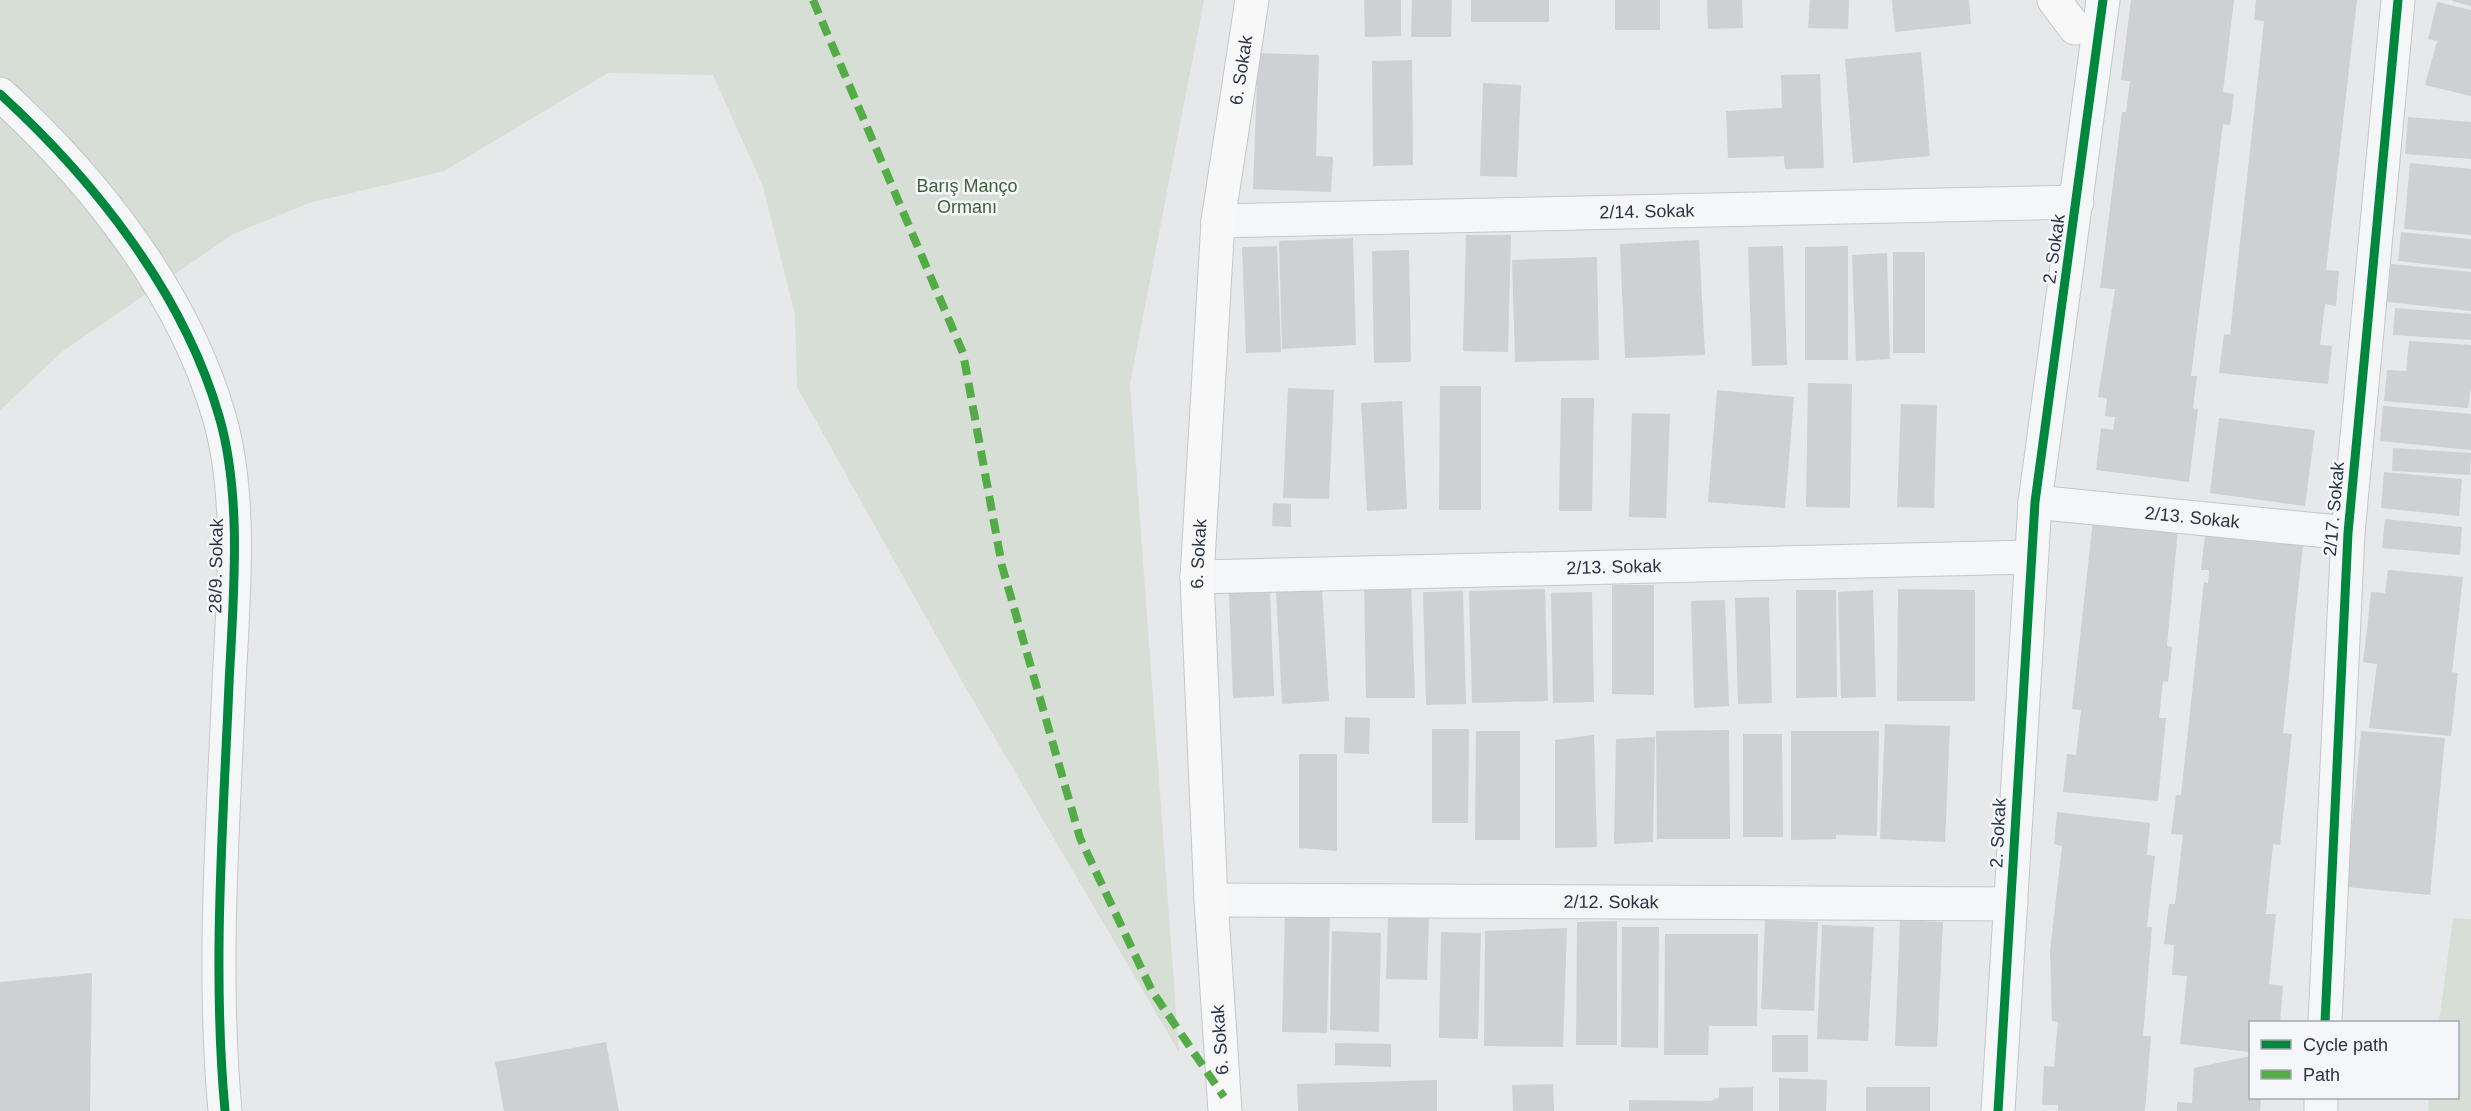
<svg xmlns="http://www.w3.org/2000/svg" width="2471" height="1111" font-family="Arial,sans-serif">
<rect width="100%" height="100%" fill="#e6e8ea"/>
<!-- green -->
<g fill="#d6ded6">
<polygon points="0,0 1204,0 1130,384 1179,1052 960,678 797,387 795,314 763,186 713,75 608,73 444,171 309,203 233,234 63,351 0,410"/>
<polygon points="2453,918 2471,919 2471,1111 2428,1111 2429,1098 2458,1098 2458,1022 2439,1022"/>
</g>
<!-- building -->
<g fill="#ced0d3">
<polygon points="1364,0 1401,0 1401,36 1365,37"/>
<polygon points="1412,0 1452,0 1451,37 1411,37"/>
<rect x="1471" y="0" width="78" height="22"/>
<rect x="1615" y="0" width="45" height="30"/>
<polygon points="1707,0 1742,0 1743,28 1708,29"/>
<polygon points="1810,0 1849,0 1848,29 1808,28"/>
<polygon points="1892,0 1969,0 1971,24 1895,32"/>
<polygon points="2131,0 2234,0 2223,92 2234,94 2230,125 2223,124 2191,376 2197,376 2193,408 2198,409 2189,482 2096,470 2101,428 2113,430 2115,417 2105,416 2107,398 2098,397 2115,289 2100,288 2122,112 2126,112 2130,81 2121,80"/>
<polygon points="2256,0 2357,0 2326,270 2339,271 2336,306 2325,304 2320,345 2332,346 2328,384 2219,373 2224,334 2230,335 2264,21 2254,20"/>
<polygon points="2452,0 2471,0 2471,6 2452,1"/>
<polygon points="2437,2 2471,10 2471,96 2425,85 2437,41 2428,39"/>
<polygon points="1921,52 1930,156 1853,163 1845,59"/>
<polygon points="1258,53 1319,55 1316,156 1333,157 1331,192 1253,189"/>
<polygon points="1412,60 1413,165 1373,166 1372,61"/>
<polygon points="1820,74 1824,168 1785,169 1784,156 1728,158 1726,111 1782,108 1781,75"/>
<polygon points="1483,83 1521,85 1517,177 1480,176"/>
<polygon points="2408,117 2471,122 2471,159 2405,154"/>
<polygon points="2410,163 2471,169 2471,235 2404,229"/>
<polygon points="2401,232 2471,239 2471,269 2398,261"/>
<polygon points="1466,235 1511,235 1508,352 1463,351"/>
<polygon points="1353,238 1356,345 1282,349 1279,241"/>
<polygon points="1699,240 1705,355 1625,358 1620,244"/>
<polygon points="1277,246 1281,352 1246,353 1242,247"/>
<polygon points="1783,246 1787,365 1752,366 1748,247"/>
<polygon points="1848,246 1848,360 1805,360 1805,247"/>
<polygon points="1409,250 1411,362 1374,363 1372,251"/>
<rect x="1893" y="252" width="32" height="101"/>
<polygon points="1887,253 1890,359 1856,361 1852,255"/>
<polygon points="1597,257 1599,360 1515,362 1512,260"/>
<polygon points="2391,264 2471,272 2471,311 2387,302"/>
<polygon points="2395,308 2471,314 2471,340 2393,335"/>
<polygon points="2409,341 2471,345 2471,387 2468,408 2384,401 2387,370 2406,371"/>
<polygon points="1808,383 1852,384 1850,508 1806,507"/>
<polygon points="1440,386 1481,386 1481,510 1439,510"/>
<polygon points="1288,388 1334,390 1329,499 1283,498"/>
<polygon points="1717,390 1794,397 1785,508 1708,502"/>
<polygon points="1561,398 1594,398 1592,511 1559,511"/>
<polygon points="1402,401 1407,509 1367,511 1361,403"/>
<polygon points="1901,404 1937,405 1934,508 1897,507"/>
<polygon points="2383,406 2471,414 2471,450 2380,441"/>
<polygon points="1632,413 1670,414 1666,518 1629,517"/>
<polygon points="2219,418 2315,430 2305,506 2210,493"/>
<polygon points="2393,448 2471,453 2470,475 2392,471"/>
<polygon points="2384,472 2462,479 2459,516 2381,508"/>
<polygon points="1273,503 1291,504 1291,527 1272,526"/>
<polygon points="2385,519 2462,527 2460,555 2382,548"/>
<polygon points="2093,520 2178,529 2167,646 2172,647 2168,682 2163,681 2159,718 2166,718 2158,801 2063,792 2067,754 2076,755 2081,710 2072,709"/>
<polygon points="2205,535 2303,545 2283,733 2292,734 2280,845 2273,844 2266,914 2276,914 2269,984 2283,986 2280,1022 2250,1023 2250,1052 2180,1044 2187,976 2172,975 2174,945 2164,944 2169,904 2175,904 2183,835 2171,834 2176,795 2181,795 2204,582 2208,583 2209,570 2201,570"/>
<polygon points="2388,570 2463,577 2452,672 2458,673 2451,736 2369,728 2377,664 2363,662 2367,630 2371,592 2385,593"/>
<polygon points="1364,579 1411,579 1415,698 1366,698"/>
<polygon points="1612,585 1654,585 1654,695 1612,694"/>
<polygon points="1322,589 1329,701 1282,704 1276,591"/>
<polygon points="1545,589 1548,701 1472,703 1469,591"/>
<polygon points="1898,589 1975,590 1975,701 1897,701"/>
<polygon points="1270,590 1274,696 1233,698 1229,592"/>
<polygon points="1796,590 1836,590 1837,697 1796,698"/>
<polygon points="1873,590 1876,697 1841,698 1838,592"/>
<polygon points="1463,591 1466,704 1426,705 1423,592"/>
<polygon points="1592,592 1594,702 1553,703 1551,593"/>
<polygon points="1769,597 1772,703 1738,704 1735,598"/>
<polygon points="1725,600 1729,706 1694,708 1691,601"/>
<polygon points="1345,717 1370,718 1369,754 1344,753"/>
<polygon points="1885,724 1950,726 1945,842 1880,839"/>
<polygon points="1432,729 1469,729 1468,823 1432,823"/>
<polygon points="1729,730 1730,839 1657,839 1656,731"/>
<polygon points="1476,731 1520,731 1520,840 1475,840"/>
<polygon points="1791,731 1879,731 1877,836 1836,835 1836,839 1791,840"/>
<polygon points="2361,731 2445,738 2430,895 2346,887"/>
<polygon points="1743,734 1782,734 1783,837 1743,837"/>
<polygon points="1594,735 1597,847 1555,848 1555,740"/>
<polygon points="1655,737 1653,842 1614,844 1616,739"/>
<polygon points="1299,754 1337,754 1337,851 1299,848"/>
<polygon points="2057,812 2150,823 2147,855 2155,856 2147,927 2152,927 2143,1036 2151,1036 2145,1111 2058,1111 2058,1105 2042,1105 2044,1066 2054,1067 2057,1032 2058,1022 2052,1021 2050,952 2062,846 2054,844"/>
<polygon points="1285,913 1330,914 1327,1033 1282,1032"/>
<polygon points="1388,918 1429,918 1427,980 1386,979"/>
<polygon points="1765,920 1818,922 1814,1011 1761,1009"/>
<polygon points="1900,920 1943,922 1937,1047 1895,1046"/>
<polygon points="1617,921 1617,1045 1576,1045 1577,922"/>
<polygon points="1822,925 1874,927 1868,1041 1817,1039"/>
<polygon points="1622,927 1659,927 1658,1048 1621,1047"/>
<polygon points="1567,928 1563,1047 1484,1046 1485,931"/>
<polygon points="1332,931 1381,933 1379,1032 1330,1030"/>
<polygon points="1441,932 1481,933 1478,1039 1439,1038"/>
<polygon points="1665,934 1758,934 1757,1026 1709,1026 1708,1055 1664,1055"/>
<polygon points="92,973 90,1111 0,1111 0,982"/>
<rect x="1772" y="1035" width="36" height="37"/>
<polygon points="606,1042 619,1111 504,1111 495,1062"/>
<polygon points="1335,1043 1391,1044 1391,1067 1335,1065"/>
<polygon points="2250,1056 2250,1098 2261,1098 2260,1111 2177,1111 2177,1102 2192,1103 2194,1068"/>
<polygon points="1779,1078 1827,1080 1826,1111 1779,1111"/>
<polygon points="1437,1080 1437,1111 1298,1111 1297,1084"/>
<polygon points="1553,1084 1554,1111 1513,1111 1512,1085"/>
<polygon points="1753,1087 1753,1111 1629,1111 1629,1100 1711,1101 1719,1097 1719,1088"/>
<rect x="1866" y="1087" width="64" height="24"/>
</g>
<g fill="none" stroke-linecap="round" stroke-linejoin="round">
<!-- minor casing -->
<g stroke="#c4c6c8" stroke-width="35">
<g id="minor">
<path id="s1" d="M1218 221 2077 202"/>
<path id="s2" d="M2035 502 2348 533"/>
<path id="s3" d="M1197 577 2031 557"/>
<path id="s4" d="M1211 900 2011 904"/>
<polyline points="2325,1022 2348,533 2398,0"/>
<polyline points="1998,1111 2035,502 2103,0"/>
<polyline points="2321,1111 2321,1098"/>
</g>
</g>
<!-- tertiary casing -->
<g stroke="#c4c6c8" stroke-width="35">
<path id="tertiary" d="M0 94C94 180 183 292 219 416 243 498 233 600 229 684 223 826 212 969 225 1111"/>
</g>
<!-- secondary casing -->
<g stroke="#c4c6c8" stroke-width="35">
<g id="secondary">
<polyline points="2054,0 2075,28"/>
<path id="s5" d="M1225 1111 1211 900 1197 577 1218 221 1252 0"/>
</g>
</g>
<!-- minor -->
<use href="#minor" stroke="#f5f6f7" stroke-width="33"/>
<!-- tertiary -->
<use href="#tertiary" stroke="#f5f6f7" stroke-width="33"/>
<!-- secondary -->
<use href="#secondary" stroke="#f8f8f8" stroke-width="33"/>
<!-- quiet -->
<polyline stroke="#54ac47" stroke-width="8" stroke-dasharray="15 8" stroke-linecap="butt" points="813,0 963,353 1002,566 1080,838 1152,991 1224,1097"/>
<!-- cycleway casing -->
<g stroke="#f4f6f9" stroke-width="13">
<g id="cycleway">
<path d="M0 94C94 180 183 292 219 416 243 498 233 600 229 684 223 826 212 969 225 1111"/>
<polyline points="2325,1022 2348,533 2398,0"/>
<polyline points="1998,1111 2035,502 2103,0"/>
</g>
</g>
<!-- cycleway -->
<use href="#cycleway" stroke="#00873e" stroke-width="9"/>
</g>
<g text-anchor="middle" stroke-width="5" stroke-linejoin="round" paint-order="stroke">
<!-- street labels -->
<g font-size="18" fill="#2b3445" stroke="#f4f6f9">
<text dy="6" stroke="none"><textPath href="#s5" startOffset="1044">6. Sokak</textPath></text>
<text dy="6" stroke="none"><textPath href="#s1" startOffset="429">2/14. Sokak</textPath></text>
<text transform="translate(2054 249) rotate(-82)" y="6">2. Sokak</text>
<text transform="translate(2334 509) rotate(-85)" y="6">2/17. Sokak</text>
<text dy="6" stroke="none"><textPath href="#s2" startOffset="158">2/13. Sokak</textPath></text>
<text dy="6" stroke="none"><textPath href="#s5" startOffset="558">6. Sokak</textPath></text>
<text transform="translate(216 566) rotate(-89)" y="6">28/9. Sokak</text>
<text dy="6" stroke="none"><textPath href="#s3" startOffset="417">2/13. Sokak</textPath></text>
<text transform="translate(1998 833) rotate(-87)" y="6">2. Sokak</text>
<text dy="6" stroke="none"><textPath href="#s4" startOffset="400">2/12. Sokak</textPath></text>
<text transform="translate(1220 1040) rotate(-94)" y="6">6. Sokak</text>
</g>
<!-- park labels -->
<g font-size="18" fill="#3f6138" stroke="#f4f6f9">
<text x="967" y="192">Barış Manço<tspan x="967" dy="21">Ormanı</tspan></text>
</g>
</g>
<!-- legend -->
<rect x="2249" y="1021" width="210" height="78" fill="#f4f6f9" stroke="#a4a8b1" stroke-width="1.5"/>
<rect x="2261" y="1040" width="30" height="9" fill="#00873e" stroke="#a4a8b1" stroke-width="1.5"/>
<text x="2303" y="1051" font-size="18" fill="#2b3445">Cycle path</text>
<rect x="2261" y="1070" width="30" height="9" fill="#54ac47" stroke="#a4a8b1" stroke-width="1.5"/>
<text x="2303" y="1081" font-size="18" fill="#2b3445">Path</text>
</svg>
